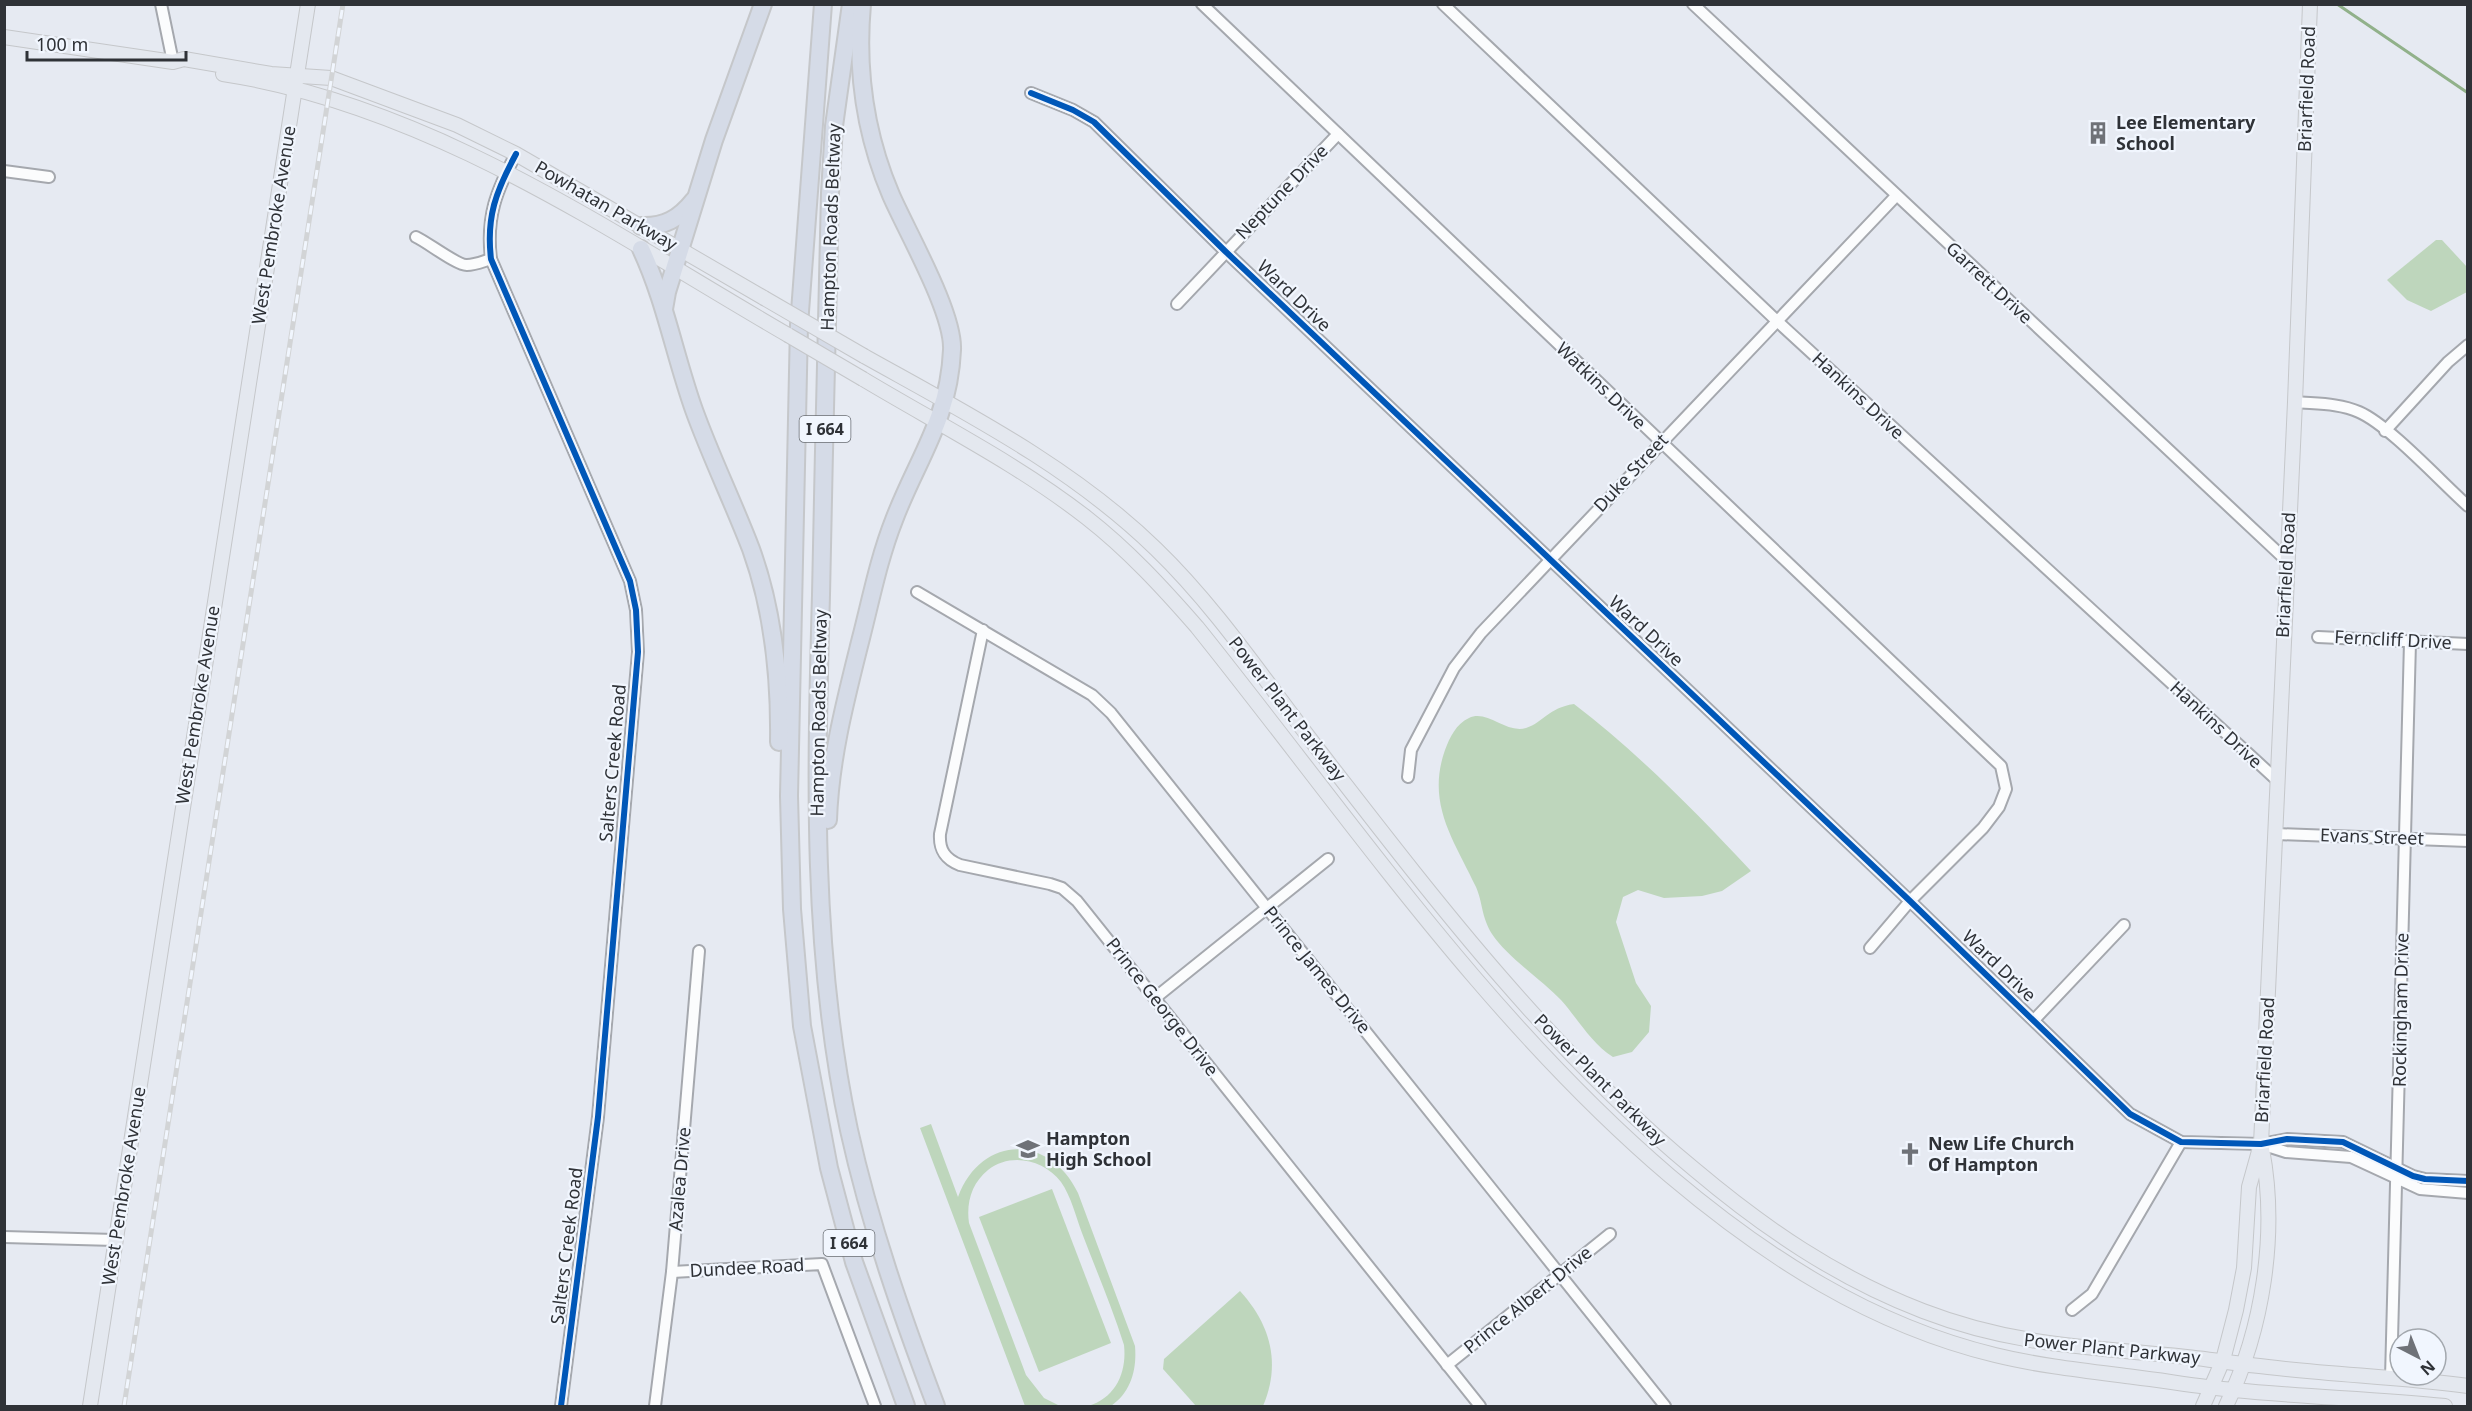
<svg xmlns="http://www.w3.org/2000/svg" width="2472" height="1411" font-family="'Noto Sans',sans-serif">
<rect width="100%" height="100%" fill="#e6eaf2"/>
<!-- green -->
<g fill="#bed6bc">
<polygon points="2436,240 2442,240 2467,267 2467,292 2431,311 2407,300 2387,280"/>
<path d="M1574 704C1638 753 1696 812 1751 871L1722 891 1702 896 1664 898 1638 890 1623 897 1616 922 1636 983 1651 1006 1649 1032 1632 1052 1613 1057C1591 1043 1578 1019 1561 1000 1542 980 1506 956 1492 934 1481 916 1483 903 1476 887 1454 840 1426 804 1445 750 1450 737 1456 724 1469 718 1487 709 1506 734 1526 728 1544 722 1548 708 1574 704Z"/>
<path d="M931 1124 958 1197C981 1135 1049 1133 1078 1193L1135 1346C1137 1370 1131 1392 1111 1406H1088C1116 1398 1127 1372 1124 1345 1112 1307 1096 1270 1082 1233 1076 1217 1071 1196 1061 1182 1044 1160 1011 1152 988 1170 972 1183 966 1202 969 1223L1026 1375 1044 1398 1060 1406H1025L920 1128Z"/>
<polygon points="1052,1189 1111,1343 1039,1372 979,1217"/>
<path d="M1240 1291C1271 1325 1281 1364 1263 1406H1196L1163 1369 1164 1359Z"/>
</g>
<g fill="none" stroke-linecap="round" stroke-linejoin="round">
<!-- stream -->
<polyline stroke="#91b18a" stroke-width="3" points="2337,4 2468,93"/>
<!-- minor casing -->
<g stroke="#a5a8ae" stroke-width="14">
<g id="minor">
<polyline points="161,4 173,62"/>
<polyline points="1202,4 2001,766 2006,789 1999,807 1983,828 1910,901 1870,948"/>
<polyline points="1443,4 1777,321 2278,781"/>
<polyline points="1693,4 2286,560"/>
<polyline points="1031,93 1073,110 1094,122 1225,251 1910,901 2130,1114 2181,1142 2261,1144 2287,1139 2343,1142 2413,1176 2425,1179 2468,1181"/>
<path d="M516 154C496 191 486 217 491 259L630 581 636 610 638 652 598 1117 561 1406"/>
<polyline points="4,171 49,177"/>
<path d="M416 237C427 242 458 266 467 265 475 265 484 261 491 259"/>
<polyline points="1177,304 1338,134"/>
<path d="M2295 402C2316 404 2339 403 2359 412 2389 425 2441 482 2468 506"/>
<polyline points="2385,431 2448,362 2468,345"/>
<polyline points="917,592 1092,695 1111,713 1665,1406"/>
<path d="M983 630 940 834C939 850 945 859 960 865L1050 884 1062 888 1077 901 1480 1406"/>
<polyline points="2318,637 2468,644"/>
<polyline points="1408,777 1411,750 1454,668 1481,633 1896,196"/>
<polyline points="2276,834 2468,841"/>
<polyline points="1155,998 1328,859"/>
<polyline points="2034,1020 2124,925"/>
<polyline points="2264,1145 2286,1152 2351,1157 2420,1189 2468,1193"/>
<polyline points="4,1237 115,1240"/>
<polyline points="672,1272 822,1264 875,1406"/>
<polyline points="2072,1310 2092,1294 2181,1142"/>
<polyline points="1447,1365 1610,1234"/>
<polyline points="2391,1378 2410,642"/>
<polyline points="655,1406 672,1272 699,951"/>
</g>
</g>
<!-- major casing -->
<g stroke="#c5c7ca" stroke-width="16">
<g id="major">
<polyline points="4,37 173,62 184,59 271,74 331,78 457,125 516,154 764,298"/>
<path d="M223 74C432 106 610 232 788 335"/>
<path d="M864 356C966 413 1072 467 1156 549 1216 607 1263 678 1314 744 1431 895 1546 1047 1694 1169 1764 1228 1837 1278 1923 1311 2011 1345 2086 1347 2178 1356 2208 1359 2238 1364 2268 1367 2334 1375 2401 1377 2468 1386"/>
<path d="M863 379C938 424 1018 464 1087 518 1128 550 1163 588 1197 627 1348 815 1485 1018 1670 1176 1766 1257 1871 1325 1995 1355 2040 1366 2087 1371 2134 1377 2167 1381 2201 1387 2234 1390 2304 1397 2375 1399 2445 1406"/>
<polyline points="90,1406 308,4"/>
<polyline points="2203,1406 2223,1360 2236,1310 2244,1268 2249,1187 2261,1144 2295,402 2310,4"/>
<path d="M2226 1406C2263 1329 2278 1233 2262 1149"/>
</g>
</g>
<!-- highway casing -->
<g stroke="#c5c7ca" stroke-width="20">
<g id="highway">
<polyline points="823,4 799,325 789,796 792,909 802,1026 829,1168 854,1262 906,1406"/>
<path d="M851 4 834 126 830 193C826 327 824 461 821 595 816 774 811 953 849 1130 870 1225 902 1316 936 1406"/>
<path d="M641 226C664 227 679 219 694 200"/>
<path d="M641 249C665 300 675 357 694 410 711 457 733 502 751 549 773 610 780 678 779 742"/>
<polyline points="664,309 667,292 714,140 763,4"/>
<path d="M828 820C830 758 846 698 861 638 871 599 879 558 894 520 917 459 949 420 952 350 954 313 907 232 891 195 865 134 856 70 862 4"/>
</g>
</g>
<!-- minor -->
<use href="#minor" stroke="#fbfcfd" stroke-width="10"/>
<!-- major -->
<use href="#major" stroke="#e4e8ef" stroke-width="14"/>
<!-- highway -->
<use href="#highway" stroke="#d5dbe7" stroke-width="16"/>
<!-- rail casing -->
<g stroke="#d2d4d6" stroke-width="5">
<polyline id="rail" points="124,1406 343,4"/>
</g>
<!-- rail -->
<use href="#rail" stroke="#f1f6fe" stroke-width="3" stroke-dasharray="9" stroke-linecap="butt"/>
<!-- major-bridge casing -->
<g stroke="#c5c7ca" stroke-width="16" stroke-linecap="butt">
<g id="major-bridge">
<polyline points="764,298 864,356"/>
<polyline points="788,335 863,379"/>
</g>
</g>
<!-- major-bridge -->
<use href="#major-bridge" stroke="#e4e8ef" stroke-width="14"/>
<!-- cycleway casing -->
<g stroke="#f1f6fe" stroke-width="10">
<g id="cycleway">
<polyline points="1031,93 1073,110 1094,122 1225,251 1910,901 2130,1114 2181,1142 2261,1144 2287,1139 2343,1142 2413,1176 2425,1179 2468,1181"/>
<path d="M516 154C496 191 486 217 491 259L630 581 636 610 638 652 598 1117 561 1406"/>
</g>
</g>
<!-- cycleway -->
<use href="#cycleway" stroke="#0057b8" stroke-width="6"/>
</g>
<!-- icons -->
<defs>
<g id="building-bare" transform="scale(1.8)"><path d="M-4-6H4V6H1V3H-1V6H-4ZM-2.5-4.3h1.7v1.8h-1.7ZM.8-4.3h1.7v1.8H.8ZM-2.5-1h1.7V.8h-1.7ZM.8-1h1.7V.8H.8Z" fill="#6f7278" stroke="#f1f6fe" stroke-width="2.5" paint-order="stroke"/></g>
<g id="school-bare" transform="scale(1.8)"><path d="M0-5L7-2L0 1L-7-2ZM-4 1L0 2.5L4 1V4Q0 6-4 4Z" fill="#6f7278" stroke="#f1f6fe" stroke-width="2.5" paint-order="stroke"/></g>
<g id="church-bare" transform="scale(1.8)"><path d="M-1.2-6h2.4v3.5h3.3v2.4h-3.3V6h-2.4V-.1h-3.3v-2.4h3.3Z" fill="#6f7278" stroke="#f1f6fe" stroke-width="2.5" paint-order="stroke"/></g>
</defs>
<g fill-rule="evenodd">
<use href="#building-bare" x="2098" y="133"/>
<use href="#school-bare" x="1028" y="1149"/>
<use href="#church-bare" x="1910" y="1154"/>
</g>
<g text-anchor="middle" stroke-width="4.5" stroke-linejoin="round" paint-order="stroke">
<!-- shield labels -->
<g fill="#f1f6fe" stroke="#696d73" stroke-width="1.5">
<rect x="799.5" y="416" width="51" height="26" rx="4.5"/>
<rect x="823.5" y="1230" width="51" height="26" rx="4.5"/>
</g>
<g font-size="16" font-weight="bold" fill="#2f3237">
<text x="825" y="435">I 664</text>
<text x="849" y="1249">I 664</text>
</g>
<!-- street labels -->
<g font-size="18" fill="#2f3237" stroke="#f1f6fe">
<text transform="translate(2307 89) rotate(-88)" y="6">Briarfield Road</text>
<text transform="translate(1282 192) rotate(-46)" y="6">Neptune Drive</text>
<text transform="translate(606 206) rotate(30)" y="6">Powhatan Parkway</text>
<text transform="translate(274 225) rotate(-81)" y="6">West Pembroke Avenue</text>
<text transform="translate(831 227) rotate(-88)" y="6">Hampton Roads Beltway</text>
<text transform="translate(1989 283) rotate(43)" y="6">Garrett Drive</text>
<text transform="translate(1294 296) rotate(44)" y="6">Ward Drive</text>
<text transform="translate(1601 386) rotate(44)" y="6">Watkins Drive</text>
<text transform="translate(1858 396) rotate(43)" y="6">Hankins Drive</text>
<text transform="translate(1631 473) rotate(-47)" y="6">Duke Street</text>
<text transform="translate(2286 575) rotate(-87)" y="6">Briarfield Road</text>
<text transform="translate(1646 631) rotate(43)" y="6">Ward Drive</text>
<text transform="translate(2393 640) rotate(3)" y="6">Ferncliff Drive</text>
<text transform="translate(198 705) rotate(-81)" y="6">West Pembroke Avenue</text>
<text transform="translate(1287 709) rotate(52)" y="6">Power Plant Parkway</text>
<text transform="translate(819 713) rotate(-89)" y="6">Hampton Roads Beltway</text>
<text transform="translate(2216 725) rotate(43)" y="6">Hankins Drive</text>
<text transform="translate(613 763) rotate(-85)" y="6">Salters Creek Road</text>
<text transform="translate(2372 837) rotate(2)" y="6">Evans Street</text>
<text transform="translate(1999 966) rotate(44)" y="6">Ward Drive</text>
<text transform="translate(1317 970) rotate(51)" y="6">Prince James Drive</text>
<text transform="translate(1162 1007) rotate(52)" y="6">Prince George Drive</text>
<text transform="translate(2401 1010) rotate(-89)" y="6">Rockingham Drive</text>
<text transform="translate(2265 1060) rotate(-87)" y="6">Briarfield Road</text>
<text transform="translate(1600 1080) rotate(45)" y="6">Power Plant Parkway</text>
<text transform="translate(680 1179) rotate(-85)" y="6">Azalea Drive</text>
<text transform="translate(124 1186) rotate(-81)" y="6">West Pembroke Avenue</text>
<text transform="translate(567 1246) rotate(-83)" y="6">Salters Creek Road</text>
<text transform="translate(747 1268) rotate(-3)" y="6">Dundee Road</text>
<text transform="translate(1528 1300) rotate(-39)" y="6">Prince Albert Drive</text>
<text transform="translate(2112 1349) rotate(6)" y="6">Power Plant Parkway</text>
</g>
<!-- poi labels -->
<g font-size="18" font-weight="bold" fill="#2f3237" stroke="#f1f6fe" text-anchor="start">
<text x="2116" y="129">Lee Elementary<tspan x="2116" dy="21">School</tspan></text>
<text x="1046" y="1145">Hampton<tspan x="1046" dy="21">High School</tspan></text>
<text x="1928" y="1150">New Life Church<tspan x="1928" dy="21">Of Hampton</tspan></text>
</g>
</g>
<!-- border -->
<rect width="2472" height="1411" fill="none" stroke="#2f3237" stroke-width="12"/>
<!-- north arrow -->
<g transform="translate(2418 1357) rotate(138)"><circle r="28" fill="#f1f6fe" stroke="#a3a8ae" stroke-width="1.5"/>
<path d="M0-4.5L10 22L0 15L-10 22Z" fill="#6f7278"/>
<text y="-9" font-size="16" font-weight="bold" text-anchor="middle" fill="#2f3237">N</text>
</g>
<!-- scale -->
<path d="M27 51v9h159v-9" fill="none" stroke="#2f3237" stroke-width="3"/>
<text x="36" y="51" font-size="18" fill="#2f3237" stroke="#f1f6fe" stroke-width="4.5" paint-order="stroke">100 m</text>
</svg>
